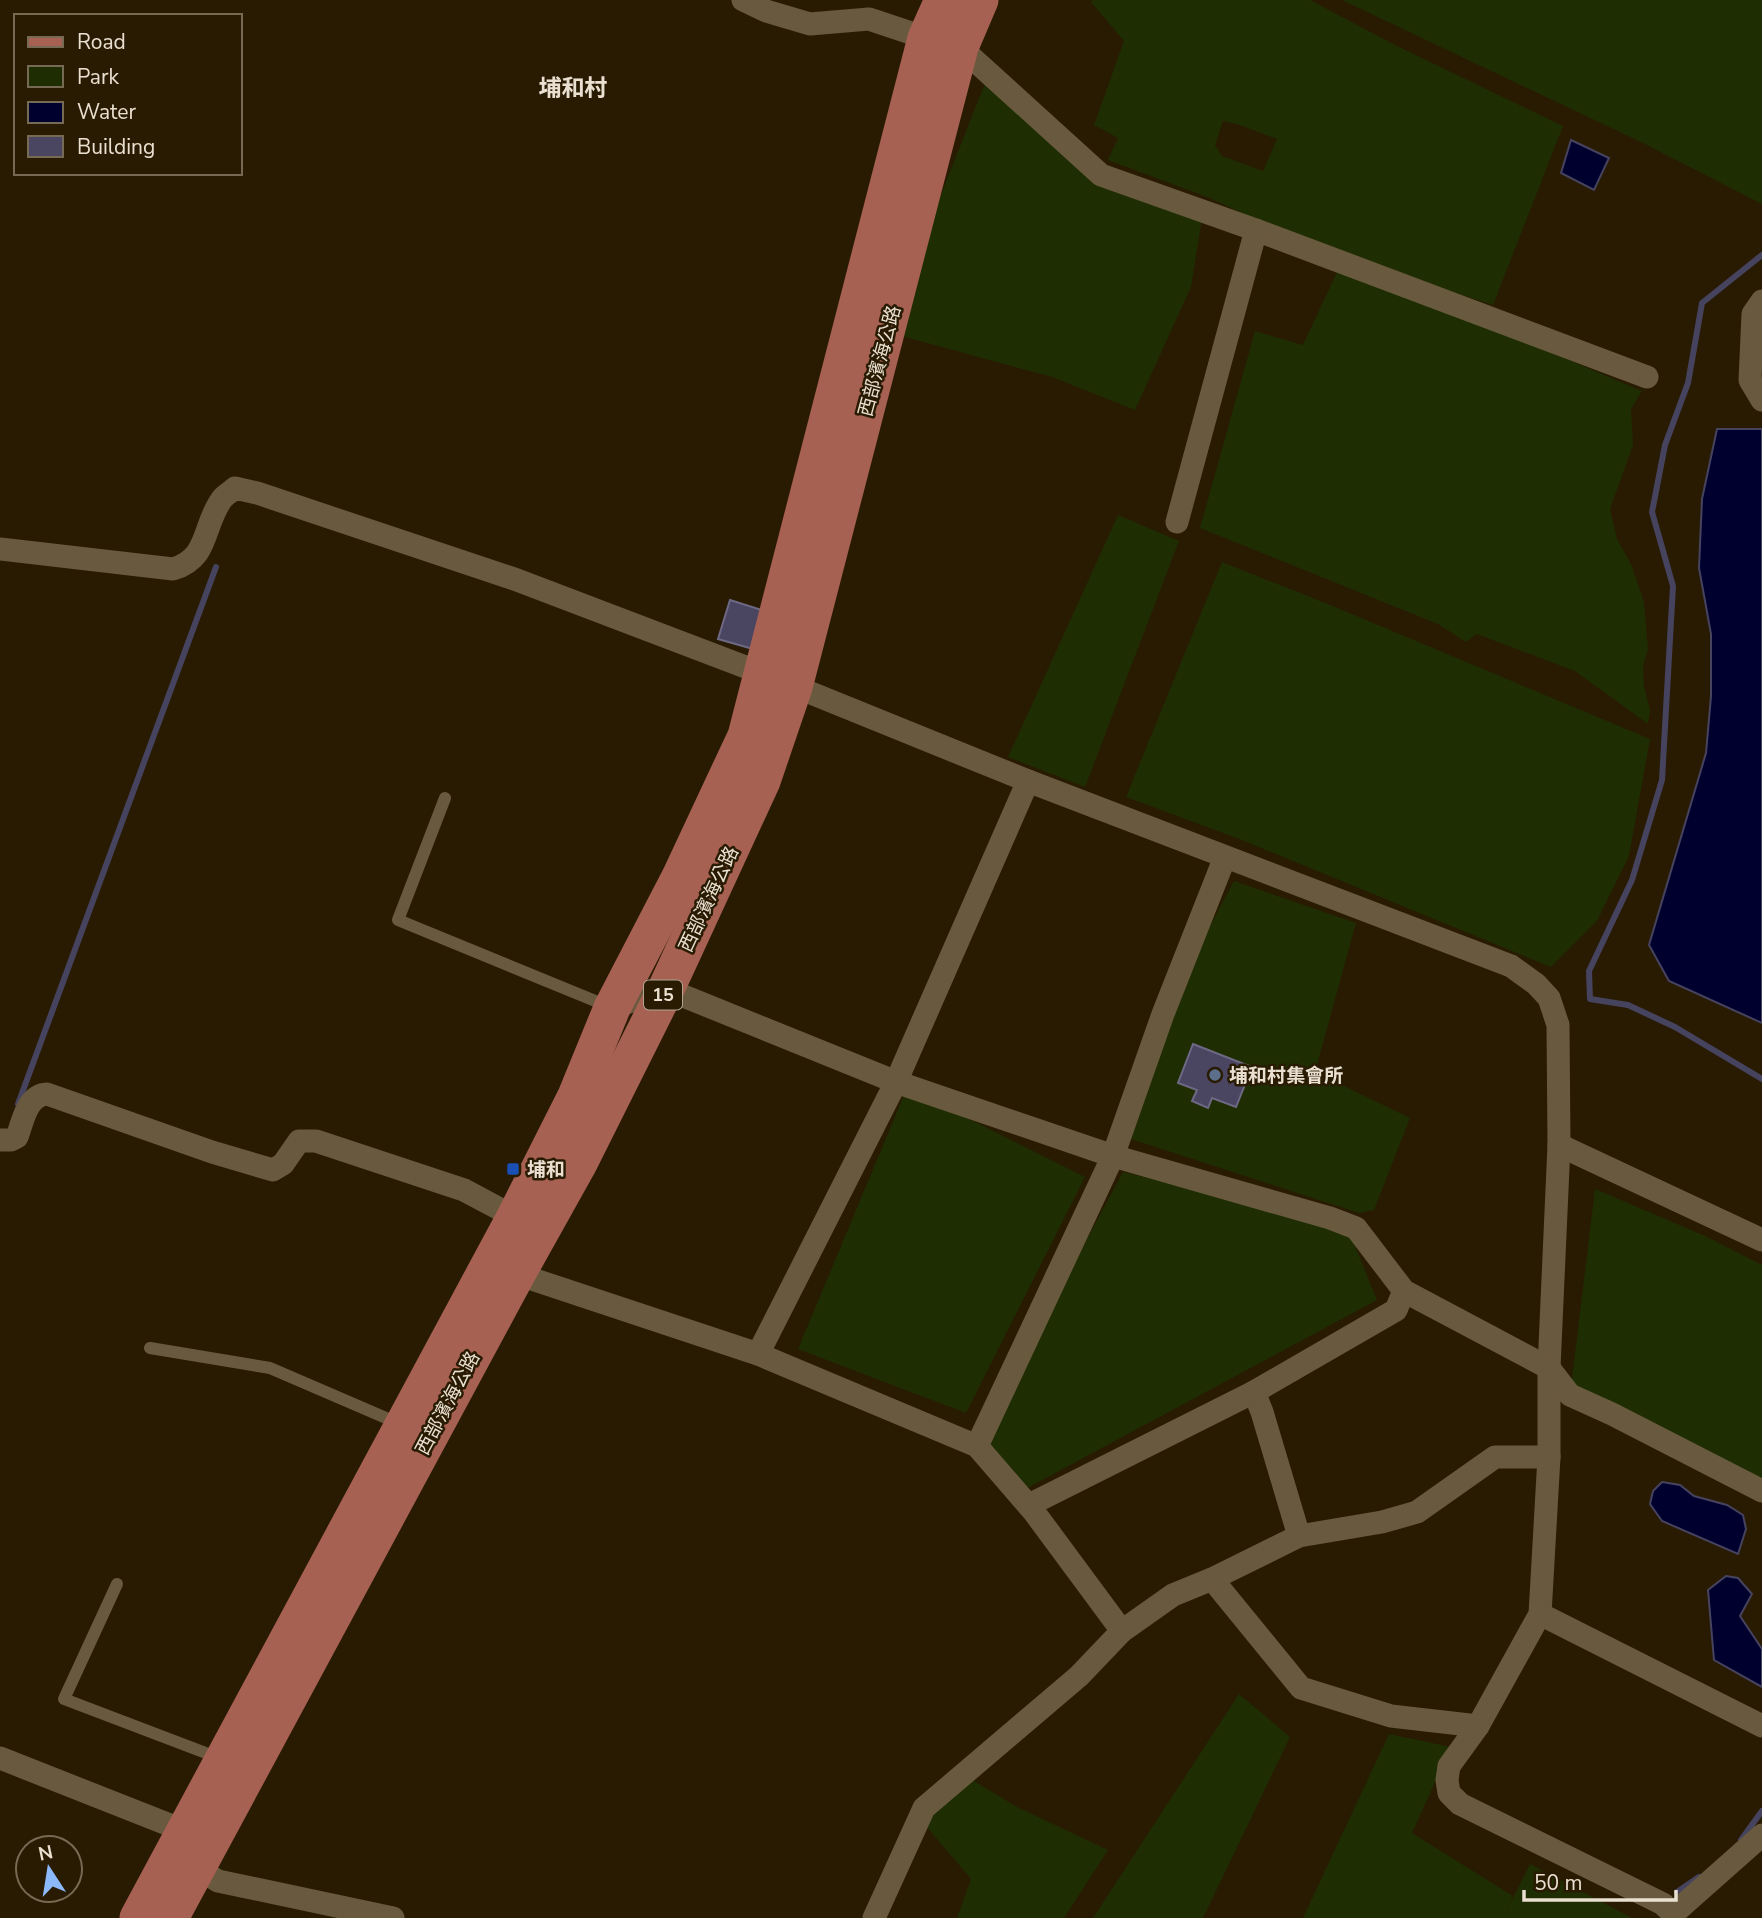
<svg xmlns="http://www.w3.org/2000/svg" width="1762" height="1918" font-family="'Nunito Sans','Noto Sans TC',sans-serif">
<rect width="100%" height="100%" fill="#291b02"/>
<!-- green -->
<g fill="#1f2d02" fill-rule="evenodd">
<path d="M1093 0H1310L1397 46 1563 126 1493 305 1319 249 1210 198 1108 160 1118 138 1094 125 1124 41 1091 2ZM1223 121 1237 124 1277 139 1263 171 1222 156 1215 145Z"/>
<polygon points="1342,0 1762,0 1762,204 1643,143"/>
<polygon points="987,78 1104,185 1202,218 1191,287 1135,410 1052,377 887,332"/>
<polygon points="1339,268 1545,350 1642,391 1631,409 1633,445 1610,509 1617,539 1631,564 1644,602 1648,649 1643,666 1644,687 1650,710 1648,724 1575,671 1477,634 1466,642 1438,624 1200,528 1255,331 1303,345"/>
<polygon points="1118,515 1179,541 1085,787 1008,757"/>
<polygon points="1222,562 1335,607 1650,739 1629,856 1597,921 1551,967 1237,838 1126,797"/>
<polygon points="1234,881 1356,923 1315,1072 1410,1118 1374,1210 1359,1213 1128,1138 1163,1014"/>
<polygon points="907,1088 1085,1177 966,1413 798,1349"/>
<polygon points="1123,1172 1346,1224 1377,1300 1018,1493 983,1433"/>
<polygon points="1595,1189 1705,1236 1762,1265 1762,1491 1570,1395"/>
<polygon points="1239,1694 1290,1737 1203,1918 1093,1918"/>
<polygon points="1389,1734 1451,1747 1412,1833 1513,1896 1507,1910 1530,1864 1632,1918 1303,1918"/>
<polygon points="959,1772 1017,1807 1108,1850 1064,1918 957,1918 971,1879 916,1814"/>
</g>
<!-- water -->
<g fill="#00002e" stroke="#46435f" stroke-width="2">
<polygon points="1571,140 1609,158 1594,190 1561,173"/>
<polygon points="1717,429 1762,429 1762,1023 1669,981 1649,945 1706,753 1711,696 1711,634 1699,568 1702,499"/>
<polygon points="1662,1482 1680,1485 1694,1496 1727,1505 1743,1515 1746,1529 1738,1554 1662,1521 1650,1504 1653,1491"/>
<polygon points="1726,1576 1738,1578 1752,1594 1740,1616 1762,1649 1762,1687 1714,1660 1708,1590"/>
</g>
<g fill="none" stroke-linecap="round" stroke-linejoin="round">
<!-- stream -->
<g stroke="#46435f" stroke-width="6">
<polyline points="1762,255 1702,303 1688,383 1665,445 1652,512 1673,586 1662,780 1632,880 1589,971 1590,999 1628,1005 1675,1027 1762,1079"/>
<polyline points="18,1104 216,567"/>
<polyline points="1741,1840 1762,1811"/>
<polyline points="1677,1892 1699,1877"/>
</g>
</g>
<!-- building -->
<g fill="#4a4560" stroke="#6d6985" stroke-width="2">
<polygon points="730,600 765,611 753,649 718,639"/>
<polygon points="1193,1044 1252,1067 1236,1107 1212,1098 1208,1108 1192,1101 1197,1090 1178,1083"/>
</g>
<g fill="none" stroke-linecap="round" stroke-linejoin="round">
<!-- lane -->
<g stroke="#69593f" stroke-width="12">
<polyline points="445,798 398,920 610,1007"/>
<polyline points="150,1348 270,1368 400,1424"/>
<polyline points="117,1584 64,1699 219,1758"/>
</g>
<!-- street -->
<g stroke="#69593f" stroke-width="23">
<polyline points="743,0 766,11 810,24 869,19 926,38 960,47 1101,175 1256,230 1647,377"/>
<polyline points="1762,301 1753,314 1750,380 1762,400"/>
<polyline points="1177,522 1256,230"/>
<path d="M0 549 173 569C210 558 202 526 222 499 225 495 231 492 235 488L257 493 517 580 764 674 1028 781 1511 966 1536 984 1549 998 1558 1025 1559 1145 1549 1368V1457L1540 1614 1478 1726 1449 1766 1447 1780 1449 1793 1460 1804 1663 1904 1673 1914"/>
<polyline points="612,1008 666,989 896,1082 1113,1156 1330,1218 1356,1228 1404,1291 1549,1368 1570,1395 1612,1414 1762,1491"/>
<path d="M0 1140H11L17 1137C23 1121 27 1095 47 1094L212 1152 273 1170 283 1164 299 1141H316L464 1190 526 1223"/>
<polyline points="1559,1145 1762,1240"/>
<polyline points="517,1274 758,1354 977,1446 1034,1512 1122,1631"/>
<polyline points="758,1354 896,1082 1028,781"/>
<polyline points="1254,1392 1262,1412 1299,1536"/>
<polyline points="977,1446 1113,1156 1163,1014 1225,857"/>
<polyline points="1029,1505 1254,1392 1396,1310 1404,1291"/>
<polyline points="1212,1579 1301,1688 1391,1716 1478,1726"/>
<polyline points="1540,1614 1762,1726"/>
<polyline points="0,1758 185,1831 197,1868 218,1881 393,1918"/>
<polyline points="874,1918 924,1808 1079,1676 1122,1631 1173,1595 1212,1579 1299,1536 1382,1522 1417,1512 1495,1457 1549,1457"/>
<polyline points="1675,1918 1673,1914 1762,1835"/>
</g>
<!-- primary -->
<g stroke="#a76152" stroke-width="37">
<polyline points="138,1918 515,1217 576,1096 612,1008 680,877 746,736 926,38 943,0"/>
<polyline points="170,1918 517,1274 579,1163 666,989 762,781 794,687 960,47 980,0"/>
</g>
</g>
<!-- markers -->
<circle fill="#5c6f8a" stroke="#291b02" stroke-width="2.5" cx="1215" cy="1075" r="7"/>
<rect fill="#1a4fb4" stroke="#291b02" stroke-width="2.5" x="506" y="1162" width="14" height="14" rx="3.5"/>
<g text-anchor="middle" stroke-width="5" stroke-linejoin="round" paint-order="stroke">
<!-- shield labels -->
<rect fill="#291b02" stroke="#b0a593" stroke-width="2" x="644" y="980.5" width="38" height="29" rx="5"/>
<g font-size="18" font-weight="bold" fill="#eae0d1">
<text x="663" y="1001">15</text>
</g>
<!-- street labels -->
<g font-size="19" fill="#eae0d1" stroke="#291b02">
<text transform="translate(879 361) rotate(-75)" y="7">西部濱海公路</text>
<text transform="translate(708 899) rotate(-65)" y="7">西部濱海公路</text>
<text transform="translate(447 1403) rotate(-62)" y="7">西部濱海公路</text>
</g>
<!-- poi labels -->
<g font-size="19" font-weight="bold" fill="#eae0d1" stroke="#291b02" text-anchor="start">
<text x="1229" y="1082">埔和村集會所</text>
<text x="527" y="1176">埔和</text>
</g>
<!-- quarter labels -->
<g font-size="23" font-weight="bold" fill="#eae0d1" stroke="#291b02">
<text x="573" y="96">埔和村</text>
</g>
</g>
<!-- legend -->
<rect x="14" y="14" width="228" height="161" fill="#291b02" stroke="#766a55" stroke-width="2"/>
<rect x="28" y="37" width="35" height="10" fill="#a76152" stroke="#766a55" stroke-width="2"/>
<text x="77" y="49" font-size="21" fill="#eae0d1">Road</text>
<rect x="28" y="66" width="35" height="21" fill="#1f2d02" stroke="#766a55" stroke-width="2"/>
<text x="77" y="84" font-size="21" fill="#eae0d1">Park</text>
<rect x="28" y="102" width="35" height="21" fill="#00002e" stroke="#766a55" stroke-width="2"/>
<text x="77" y="119" font-size="21" fill="#eae0d1">Water</text>
<rect x="28" y="136" width="35" height="21" fill="#4a4560" stroke="#766a55" stroke-width="2"/>
<text x="77" y="154" font-size="21" fill="#eae0d1">Building</text>
<!-- north arrow -->
<g transform="translate(49 1869) rotate(348)"><circle r="33" fill="#291b02" stroke="#766a55" stroke-width="2"/>
<path d="M0-5L12 26L0 18L-12 26Z" fill="#8cb9fc"/>
<text y="-10" font-size="19" font-weight="bold" text-anchor="middle" fill="#eae0d1">N</text>
</g>
<!-- scale -->
<path d="M1524 1890v10h152v-10" fill="none" stroke="#eae0d1" stroke-width="3.5"/>
<text x="1534" y="1890" font-size="21" fill="#eae0d1" stroke="#291b02" stroke-width="5" paint-order="stroke">50 m</text>
</svg>
